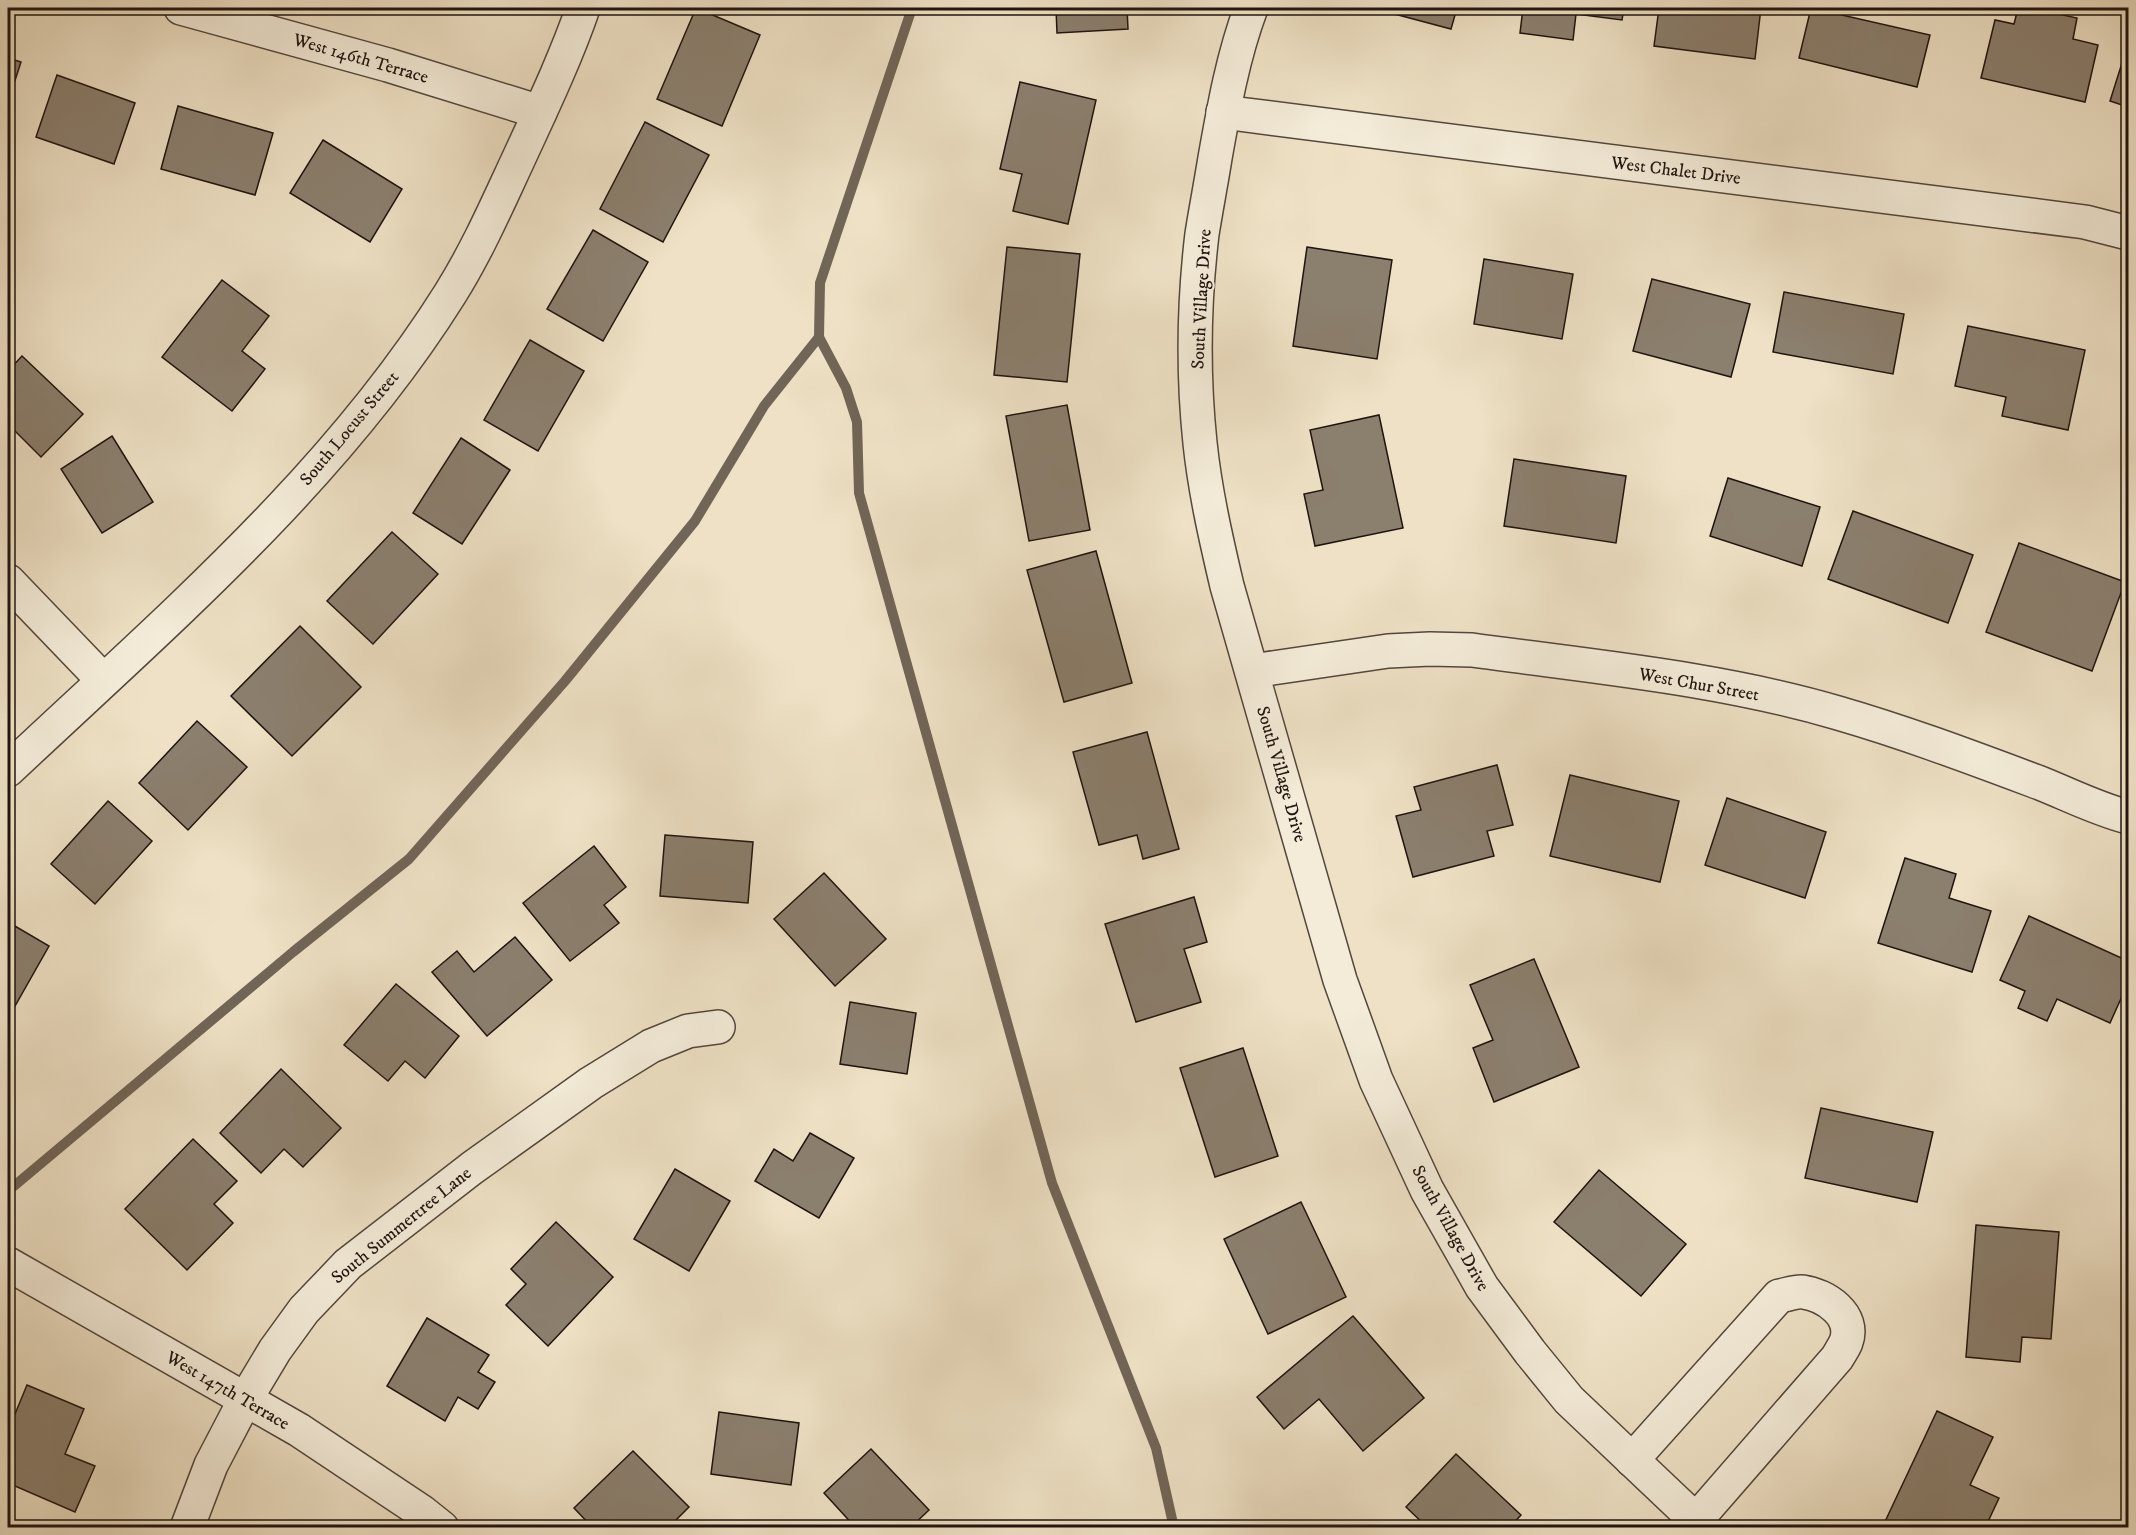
<svg xmlns="http://www.w3.org/2000/svg" width="2136" height="1535" font-family="'IM FELL DW Pica',serif">
<rect width="100%" height="100%" fill="#eee1c5"/>
<filter id="stains"><feTurbulence type="fractalNoise" baseFrequency=".00333" numOctaves="4"/><feColorMatrix values="0 0 0 0 .2 0 0 0 0 .09 0 0 0 0 .02 0 0 0 .5 -.17"/></filter>
<radialGradient id="worn" r=".72"><stop offset=".6" stop-color="#630" stop-opacity="0"/><stop offset="1" stop-color="#630" stop-opacity=".3"/></radialGradient>
<g fill="none" stroke-linecap="round" stroke-linejoin="round">
<!-- stream -->
<g stroke="#716557" stroke-width="10">
<polyline points="912,8 820,283 819,337 846,388 857,422 859,493 1052,1183 1156,1448 1174,1528"/>
<polyline points="14,1186 293,952 409,859 565,681 695,521 764,406 819,337"/>
</g>
</g>
<!-- building -->
<g fill="#8b7f6e" stroke="#1f140f" stroke-width="1.5">
<polygon points="696,8 760,35 722,126 657,99"/>
<polygon points="1056,8 1127,8 1128,29 1057,33"/>
<polygon points="1372,8 1457,8 1451,29"/>
<polygon points="1523,8 1624,8 1622,20 1576,14 1573,40 1520,33"/>
<polygon points="1659,8 1761,8 1755,59 1654,46"/>
<polygon points="1811,8 1930,35 1917,87 1799,58"/>
<polygon points="2018,8 2031,8 2077,18 2073,39 2098,45 2085,102 1981,78 1995,20 2014,24"/>
<polygon points="2128,44 2128,107 2110,101"/>
<polygon points="8,58 21,62 8,102"/>
<polygon points="57,75 135,103 114,164 36,137"/>
<polygon points="1020,82 1096,100 1068,224 1013,211 1022,174 1000,169"/>
<polygon points="178,106 273,133 255,195 161,169"/>
<polygon points="645,122 709,155 663,242 600,209"/>
<polygon points="323,140 402,189 370,242 290,193"/>
<polygon points="593,230 648,262 603,341 547,309"/>
<polygon points="1007,247 1080,254 1067,382 994,375"/>
<polygon points="1307,247 1392,260 1377,359 1293,346"/>
<polygon points="1484,259 1573,274 1562,339 1474,324"/>
<polygon points="1652,279 1750,304 1731,377 1633,351"/>
<polygon points="222,280 269,316 242,351 265,369 232,411 162,357"/>
<polygon points="1784,292 1904,314 1893,374 1773,352"/>
<polygon points="1968,326 2085,350 2068,430 2002,416 2006,397 1955,386"/>
<polygon points="530,340 584,371 538,451 484,420"/>
<polygon points="22,356 83,414 41,457 8,424 8,371"/>
<polygon points="1067,405 1090,530 1029,541 1006,416"/>
<polygon points="1379,415 1403,528 1315,546 1304,494 1323,490 1310,430"/>
<polygon points="112,436 153,502 102,533 61,469"/>
<polygon points="461,438 510,470 462,544 413,513"/>
<polygon points="1514,459 1626,476 1616,543 1504,526"/>
<polygon points="1728,478 1820,507 1802,566 1710,536"/>
<polygon points="1853,511 1973,555 1948,623 1828,579"/>
<polygon points="392,532 438,574 373,644 327,601"/>
<polygon points="2019,543 2125,582 2092,671 1986,632"/>
<polygon points="1096,551 1132,683 1064,702 1027,570"/>
<polygon points="300,626 361,687 292,756 231,696"/>
<polygon points="197,721 247,767 188,830 139,783"/>
<polygon points="1147,732 1179,849 1143,859 1137,835 1099,845 1073,752"/>
<polygon points="1497,765 1513,825 1487,831 1494,856 1413,877 1396,816 1421,810 1414,787"/>
<polygon points="1570,775 1679,801 1660,882 1550,856"/>
<polygon points="1727,798 1826,832 1805,898 1705,865"/>
<polygon points="108,801 152,841 95,904 51,864"/>
<polygon points="665,835 753,842 748,903 660,896"/>
<polygon points="594,846 626,887 604,905 619,923 570,961 523,903"/>
<polygon points="1905,858 1956,874 1949,898 1991,911 1972,972 1878,943"/>
<polygon points="824,873 886,939 835,986 774,919"/>
<polygon points="1194,897 1207,942 1184,949 1201,1002 1136,1022 1105,924"/>
<polygon points="2029,916 2128,961 2128,983 2110,1023 2057,999 2047,1021 2018,1008 2025,991 2000,980"/>
<polygon points="8,922 49,946 11,1013 8,1012"/>
<polygon points="515,937 552,980 487,1036 432,972 457,951 474,972"/>
<polygon points="1534,959 1579,1067 1494,1102 1473,1048 1493,1040 1470,985"/>
<polygon points="396,984 459,1036 425,1078 405,1061 388,1081 344,1045"/>
<polygon points="850,1002 916,1013 907,1074 840,1064"/>
<polygon points="1243,1048 1278,1156 1215,1177 1180,1068"/>
<polygon points="281,1069 341,1128 303,1167 284,1149 261,1173 220,1133"/>
<polygon points="1821,1108 1933,1132 1917,1202 1805,1178"/>
<polygon points="810,1133 854,1158 819,1218 755,1181 774,1149 793,1161"/>
<polygon points="193,1139 237,1181 214,1204 233,1223 187,1270 125,1209"/>
<polygon points="675,1169 730,1201 689,1271 634,1239"/>
<polygon points="1599,1170 1686,1244 1641,1296 1554,1222"/>
<polygon points="1301,1202 1346,1297 1268,1334 1224,1239"/>
<polygon points="556,1222 613,1277 548,1346 506,1305 526,1284 511,1269"/>
<polygon points="1976,1225 2059,1232 2051,1339 2022,1337 2020,1362 1966,1357"/>
<polygon points="1353,1316 1424,1398 1363,1451 1319,1399 1284,1429 1257,1397"/>
<polygon points="427,1318 489,1355 478,1372 495,1382 478,1409 458,1397 445,1421 387,1386"/>
<polygon points="27,1385 84,1409 65,1454 95,1466 75,1512 8,1483 8,1431"/>
<polygon points="1937,1411 1993,1437 1970,1485 1999,1498 1985,1528 1882,1528"/>
<polygon points="719,1412 799,1423 791,1485 711,1474"/>
<polygon points="871,1449 929,1510 910,1528 856,1528 824,1493"/>
<polygon points="633,1451 689,1507 668,1528 593,1528 574,1508"/>
<polygon points="1456,1454 1521,1515 1509,1528 1428,1528 1406,1507"/>
</g>
<g fill="none" stroke-linecap="round" stroke-linejoin="round">
<!-- minor casing -->
<g stroke="#53473c" stroke-width="36">
<g id="minor">
<polyline points="181,8 388,65 540,112"/>
<path d="M1251 8C1233 56 1224 107 1215 158 1211 183 1206 209 1202 234 1194 301 1193 376 1200 443 1205 491 1216 539 1227 586L1340 980 1376 1080 1427 1190 1482 1287 1530 1352 1569 1400 1704 1528"/>
<polyline points="1223,112 2085,222 2128,233"/>
<polyline points="8,581 103,680"/>
<path d="M1252 671 1388 651 1430 649 1472 650C1594 667 1719 678 1838 713 1907 733 1973 758 2040 783 2070 795 2097 809 2128 817"/>
<path d="M1632 1460 1779 1296C1787 1295 1795 1291 1803 1292 1825 1295 1856 1315 1846 1342 1844 1347 1840 1353 1837 1358L1696 1520"/>
<polyline points="187,1528 211,1465 245,1400 275,1350 304,1310 348,1264 472,1168 591,1083 651,1046 688,1031 718,1027"/>
</g>
</g>
<!-- tertiary casing -->
<g stroke="#53473c" stroke-width="36">
<g id="tertiary">
<path d="M8 770C165 622 334 479 450 294 477 251 497 205 518 160 541 110 565 60 583 8"/>
<polyline points="8,1264 299,1430 422,1512 442,1528"/>
</g>
</g>
<!-- minor -->
<use href="#minor" stroke="#f4ecd9" stroke-width="33"/>
<!-- tertiary -->
<use href="#tertiary" stroke="#f4ecd9" stroke-width="33"/>
</g>
<g text-anchor="middle" stroke-width="4.5" stroke-linejoin="round" paint-order="stroke">
<!-- street labels -->
<g font-size="18" fill="#1f140f" stroke="#f4ecd9">
<text transform="translate(361 58) rotate(16)" y="6">West 146th Terrace</text>
<text transform="translate(1676 170) rotate(7)" y="6">West Chalet Drive</text>
<text transform="translate(1201 299) rotate(-87)" y="6">South Village Drive</text>
<text transform="translate(349 428) rotate(-50)" y="6">South Locust Street</text>
<text transform="translate(1699 684) rotate(10)" y="6">West Chur Street</text>
<text transform="translate(1282 774) rotate(74)" y="6">South Village Drive</text>
<text transform="translate(401 1225) rotate(-39)" y="6">South Summertree Lane</text>
<text transform="translate(1451 1228) rotate(61)" y="6">South Village Drive</text>
<text transform="translate(228 1390) rotate(30)" y="6">West 147th Terrace</text>
</g>
</g>
<!-- margin -->
<rect width="2136" height="1535" fill="none" stroke="#eee1c5" stroke-width="30"/>
<rect x="9" y="9" width="2118" height="1517" fill="none" stroke="#1f140f" stroke-width="3"/>
<rect x="15" y="15" width="2106" height="1505" fill="none" stroke="#1f140f" stroke-width="1.5"/>
<rect width="100%" height="100%" filter="url(#stains)"/>
<rect width="100%" height="100%" fill="url(#worn)"/>
</svg>
